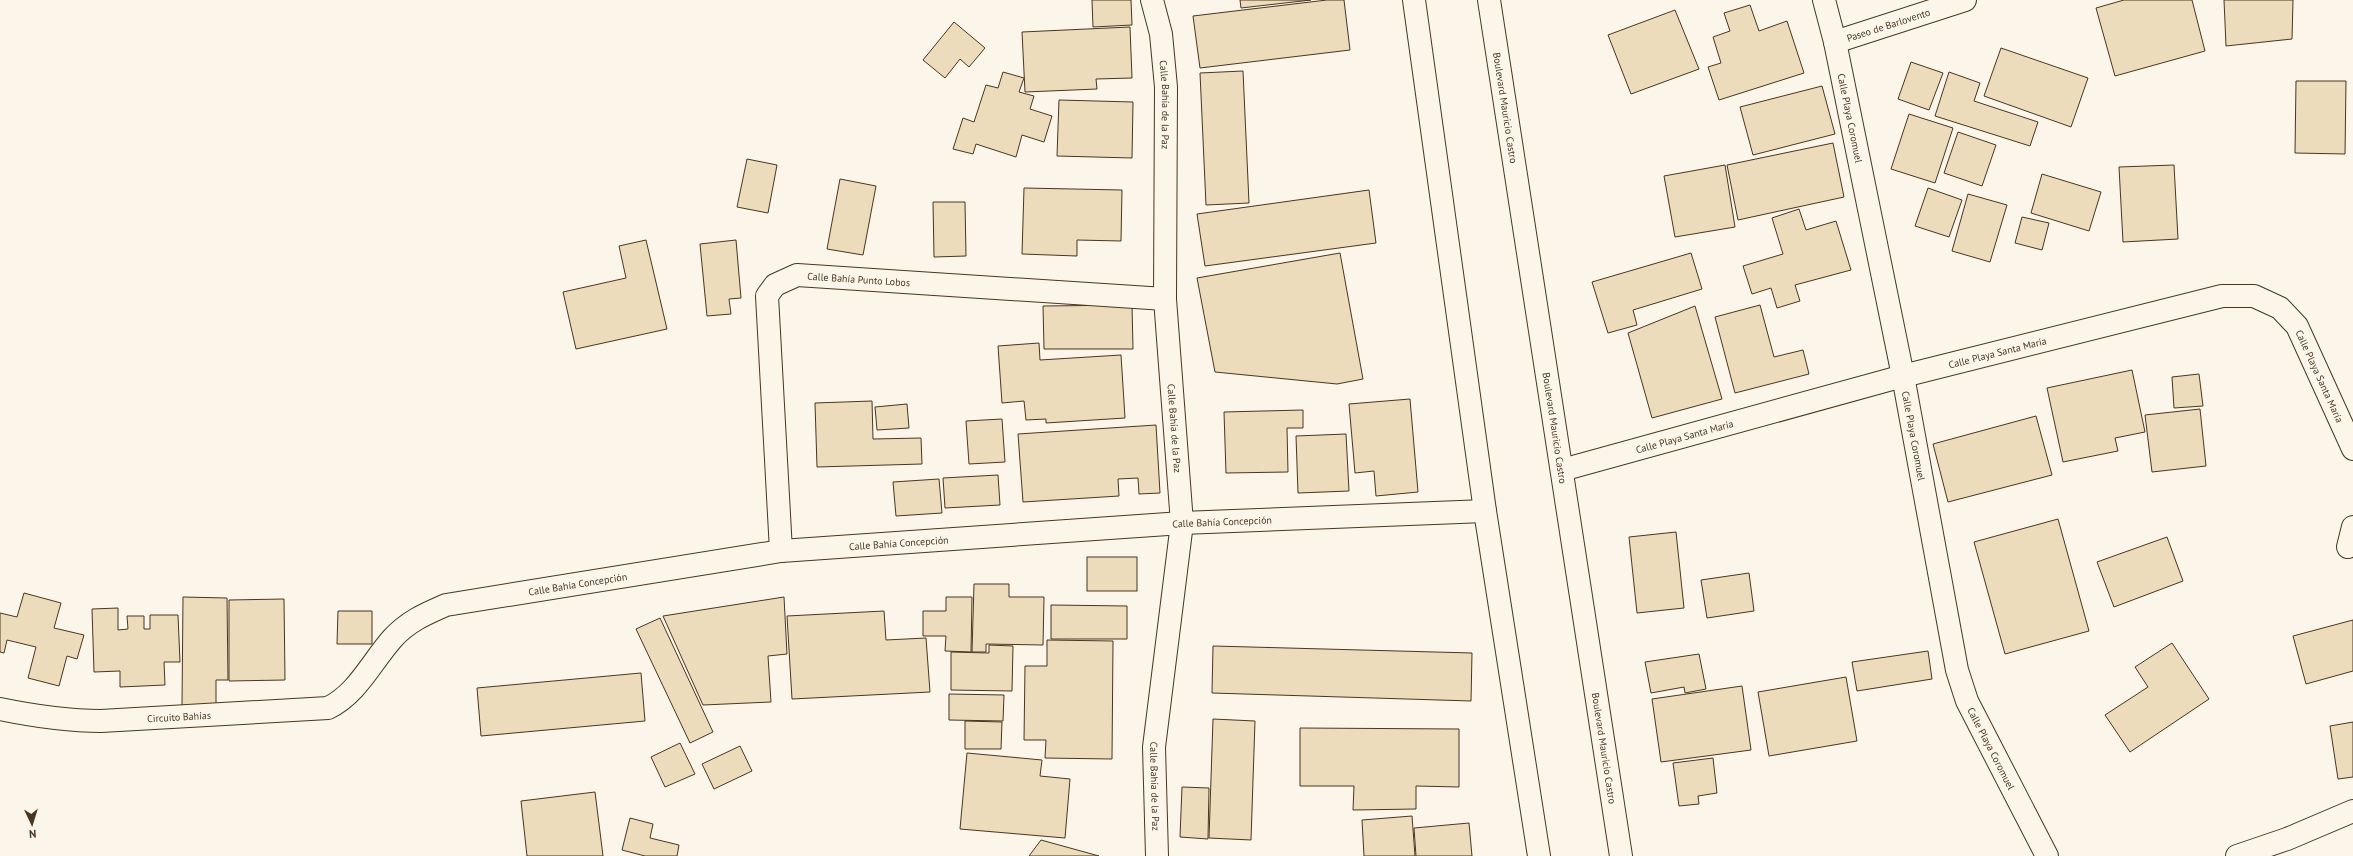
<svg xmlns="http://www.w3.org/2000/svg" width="2353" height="856" font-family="'PT Sans',sans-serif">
<rect width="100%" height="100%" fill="#fbf6e9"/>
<!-- building -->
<g fill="#ecdcbc" stroke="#4a3520">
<polygon points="1092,0 1131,0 1132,25 1093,27"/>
<polygon points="1240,0 1311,0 1241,8"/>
<polygon points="1327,0 1344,0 1350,50 1200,68 1193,16"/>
<polygon points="2124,0 2192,0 2205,51 2115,76 2096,8"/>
<polygon points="2224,0 2293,0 2292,39 2226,46"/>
<polygon points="1750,5 1759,31 1787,21 1804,73 1719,100 1708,67 1721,63 1713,37 1730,31 1724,13"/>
<polygon points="1675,10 1699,69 1631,94 1608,35"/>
<polygon points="954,22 985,48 969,67 960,59 945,78 923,60"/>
<polygon points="1130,27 1132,78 1096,79 1097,89 1025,92 1022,32"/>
<polygon points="2001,48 2088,78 2071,127 1984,96"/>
<polygon points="1911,62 1943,73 1929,110 1898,99"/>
<polygon points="1243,71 1249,203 1206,205 1200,73"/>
<polygon points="1003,72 1024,78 1019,92 1034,96 1030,109 1052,116 1044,142 1022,135 1016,157 976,144 973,154 953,149 963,118 974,122 986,85 998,88"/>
<polygon points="1949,72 1980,83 1974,101 2038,122 2030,146 1935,116"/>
<polygon points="2296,81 2346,81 2345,154 2295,153"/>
<polygon points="1822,86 1835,134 1753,155 1740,107"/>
<polygon points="1059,100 1133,102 1132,158 1057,156"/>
<polygon points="1909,114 1953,128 1935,183 1891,169"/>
<polygon points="1958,132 1996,145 1982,186 1944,173"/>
<polygon points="1833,143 1844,197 1738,220 1727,165"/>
<polygon points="747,159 777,165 768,213 737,207"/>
<polygon points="1725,165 1735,227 1675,237 1664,176"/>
<polygon points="2174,165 2178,239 2123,242 2119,167"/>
<polygon points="2042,174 2101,192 2089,231 2031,213"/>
<polygon points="840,179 876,186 863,255 827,249"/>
<polygon points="1024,188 1122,190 1121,241 1077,240 1077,256 1022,254"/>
<polygon points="1928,188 1962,200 1949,237 1915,226"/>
<polygon points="1369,190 1376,243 1205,266 1197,214"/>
<polygon points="1968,194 2007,205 1990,262 1952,251"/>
<polygon points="933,202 965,202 966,256 934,257"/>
<polygon points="1799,209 1806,230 1836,221 1851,270 1795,285 1800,301 1777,308 1771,288 1752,294 1743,266 1783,254 1772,218"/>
<polygon points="2022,217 2049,223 2042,250 2015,243"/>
<polygon points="646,240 667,329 576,349 563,292 626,278 619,246"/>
<polygon points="736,240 741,298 729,299 731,314 707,316 700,244"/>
<polygon points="1340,253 1363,379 1337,384 1215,372 1197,278"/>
<polygon points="1691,253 1702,289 1633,310 1637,325 1608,333 1592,282"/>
<polygon points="1132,305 1133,349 1044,349 1043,306"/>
<polygon points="1760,305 1774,357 1803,350 1809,374 1735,393 1715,317"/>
<polygon points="1695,306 1722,399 1652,418 1628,333"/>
<polygon points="1039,343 1040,360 1121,355 1125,418 1046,423 1046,419 1026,420 1024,401 1002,403 998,346"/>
<polygon points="2132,370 2145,432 2115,438 2118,451 2063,462 2047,388"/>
<polygon points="2199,374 2203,406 2174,408 2172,377"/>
<polygon points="1410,399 1418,492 1376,496 1374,471 1355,473 1349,404"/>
<polygon points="872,401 873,439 921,438 922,464 817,467 815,403"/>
<polygon points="907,404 909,428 877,430 875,407"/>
<polygon points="2200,409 2206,466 2152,472 2145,415"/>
<polygon points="1303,410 1303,428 1287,428 1288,472 1226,473 1224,412"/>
<polygon points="2036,416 2052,475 1948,502 1933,444"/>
<polygon points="1002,419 1005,462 969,464 966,421"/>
<polygon points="1156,425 1160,493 1139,494 1138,478 1118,479 1119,496 1023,502 1018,434"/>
<polygon points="1346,434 1349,491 1298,493 1296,436"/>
<polygon points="998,475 1000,505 945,508 943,478"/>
<polygon points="939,479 942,513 896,516 893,482"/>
<polygon points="2058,519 2089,631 2005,654 1974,542"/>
<polygon points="1676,532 1684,608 1637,613 1629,537"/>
<polygon points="2167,537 2183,581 2114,607 2097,562"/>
<rect x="1087" y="557" width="50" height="34"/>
<polygon points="1749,573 1754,611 1707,618 1701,580"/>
<polygon points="974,584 1009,584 1009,597 1044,597 1043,645 986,644 986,652 972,652"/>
<polygon points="24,593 61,603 54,628 84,635 77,659 67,656 59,686 28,678 36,647 7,640 4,653 0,652 0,613 17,617"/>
<polygon points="183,597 227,598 228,680 216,680 216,706 182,706"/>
<polygon points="784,597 787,654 768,656 771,702 703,705 663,616"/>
<polygon points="946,597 972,597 971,652 945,651 946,636 923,636 923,611 946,611"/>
<polygon points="284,599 285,680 229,681 229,600"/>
<polygon points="1051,605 1127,606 1127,639 1051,639"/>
<polygon points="118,608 118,630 128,629 127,616 144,616 144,629 150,629 150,615 178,615 180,662 164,662 165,685 120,687 120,671 94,672 92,609"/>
<polygon points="338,611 372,611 372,644 337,644"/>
<polygon points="884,611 886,640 926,638 930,692 792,699 787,616"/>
<polygon points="660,618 713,732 690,743 636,629"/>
<polygon points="2353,620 2353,671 2306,684 2293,636"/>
<polygon points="1047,640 1113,641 1112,759 1045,758 1046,740 1024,740 1025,666 1047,666"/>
<polygon points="2172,643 2209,699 2130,752 2105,715 2148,687 2135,667"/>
<polygon points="989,645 1013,646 1012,691 951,690 951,652 989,653"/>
<polygon points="1213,646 1472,653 1471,701 1212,693"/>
<polygon points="1928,651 1932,679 1857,691 1852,662"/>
<polygon points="1699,654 1706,689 1685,693 1684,687 1651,693 1645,662"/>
<polygon points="641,673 645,721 481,736 477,688"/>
<polygon points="1846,677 1857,741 1769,756 1758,692"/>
<polygon points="1742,686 1751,750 1661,762 1652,699"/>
<polygon points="949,694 1004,695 1003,721 949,720"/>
<polygon points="1213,719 1255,721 1251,840 1209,838"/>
<polygon points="965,721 1002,722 1001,749 965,749"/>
<polygon points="2353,722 2353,777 2338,779 2330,726"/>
<polygon points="1300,728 1459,729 1459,787 1416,786 1416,809 1353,810 1354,786 1300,786"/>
<polygon points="680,743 695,774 665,787 651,757"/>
<polygon points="740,746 752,771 714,789 702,764"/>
<polygon points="967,753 1042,760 1040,776 1070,779 1065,838 960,829"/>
<polygon points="1713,758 1717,793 1698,796 1699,804 1679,806 1673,763"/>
<polygon points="1182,787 1209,788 1208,839 1180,837"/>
<polygon points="595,792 603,856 527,856 521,801"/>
<polygon points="1412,816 1415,856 1364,856 1362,820"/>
<polygon points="630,818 653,824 650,838 679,845 677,856 645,856 622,850"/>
<polygon points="1469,823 1472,856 1416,856 1414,828"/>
<polygon points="1041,840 1099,856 1029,856"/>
</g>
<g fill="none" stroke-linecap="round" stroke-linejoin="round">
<!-- minor casing -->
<g stroke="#4a3520" stroke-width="24">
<g id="minor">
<path id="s1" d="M1152 0 1161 34 1166 87 1165 299 1182 523 1154 747 1157 856"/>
<path id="s2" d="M1824 0 1835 42 1903 376 1957 670 1967 701 2047 856"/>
<path id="s3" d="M1835 42 1965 0"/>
<path id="s4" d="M1562 470 1903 376 2222 296H2254L2280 308 2297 326 2353 449"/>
<polyline points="2348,547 2353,527"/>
<path id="s5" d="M781 551 767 296 775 285 797 275 1165 299"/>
<path id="s6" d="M0 709C34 716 66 721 101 721L328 708C357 694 371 663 392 639 407 622 425 614 446 605L781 551 1182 523 1485 511"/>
<polyline points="2237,856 2287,839 2353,811"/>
</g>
</g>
<!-- primary casing -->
<g stroke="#4a3520" stroke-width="24">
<g id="primary">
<polyline points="1414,0 1485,511 1539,856"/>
<path id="s7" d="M1489 0 1621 856"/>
</g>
</g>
<!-- minor -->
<use href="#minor" stroke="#fbf6e9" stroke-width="22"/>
<!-- primary -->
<use href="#primary" stroke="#fbf6e9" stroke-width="22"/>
</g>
<g text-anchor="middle" stroke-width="3" stroke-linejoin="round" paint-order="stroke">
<!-- street labels -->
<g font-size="10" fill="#4a3520" stroke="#fbf6e9">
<text dy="4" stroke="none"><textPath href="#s3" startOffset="56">Paseo de Barlovento</textPath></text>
<text dy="4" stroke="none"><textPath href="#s1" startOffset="106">Calle Bahía de la Paz</textPath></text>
<text dy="4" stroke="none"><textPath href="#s7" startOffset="109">Boulevard Mauricio Castro</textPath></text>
<text dy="4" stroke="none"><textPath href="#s2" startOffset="121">Calle Playa Coromuel</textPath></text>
<text dy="4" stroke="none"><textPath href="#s5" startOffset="355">Calle Bahía Punto Lobos</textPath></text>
<text dy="4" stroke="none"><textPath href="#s4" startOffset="451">Calle Playa Santa María</textPath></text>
<text dy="4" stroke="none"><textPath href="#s4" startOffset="823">Calle Playa Santa María</textPath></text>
<text dy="4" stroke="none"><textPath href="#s1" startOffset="430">Calle Bahía de la Paz</textPath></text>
<text dy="4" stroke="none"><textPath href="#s7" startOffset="433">Boulevard Mauricio Castro</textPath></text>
<text dy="4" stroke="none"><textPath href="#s4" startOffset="127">Calle Playa Santa María</textPath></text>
<text dy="4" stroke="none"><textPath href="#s2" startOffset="445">Calle Playa Coromuel</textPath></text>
<text dy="4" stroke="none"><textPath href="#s6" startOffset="1270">Calle Bahía Concepción</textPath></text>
<text dy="4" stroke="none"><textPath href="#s6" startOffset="946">Calle Bahía Concepción</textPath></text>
<text dy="4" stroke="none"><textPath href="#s6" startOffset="622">Calle Bahía Concepción</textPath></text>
<text dy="4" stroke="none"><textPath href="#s6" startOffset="180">Circuito Bahías</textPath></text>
<text dy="4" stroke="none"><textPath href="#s7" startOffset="757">Boulevard Mauricio Castro</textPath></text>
<text dy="4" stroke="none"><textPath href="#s2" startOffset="769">Calle Playa Coromuel</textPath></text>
<text dy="4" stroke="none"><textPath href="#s1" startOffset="790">Calle Bahía de la Paz</textPath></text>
</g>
</g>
<!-- north arrow -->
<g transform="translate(32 824) rotate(176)" stroke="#fbf6e9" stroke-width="3" paint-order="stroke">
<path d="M0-3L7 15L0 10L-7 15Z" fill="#4a3520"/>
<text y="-6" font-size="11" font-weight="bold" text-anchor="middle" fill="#4a3520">N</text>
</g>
</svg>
